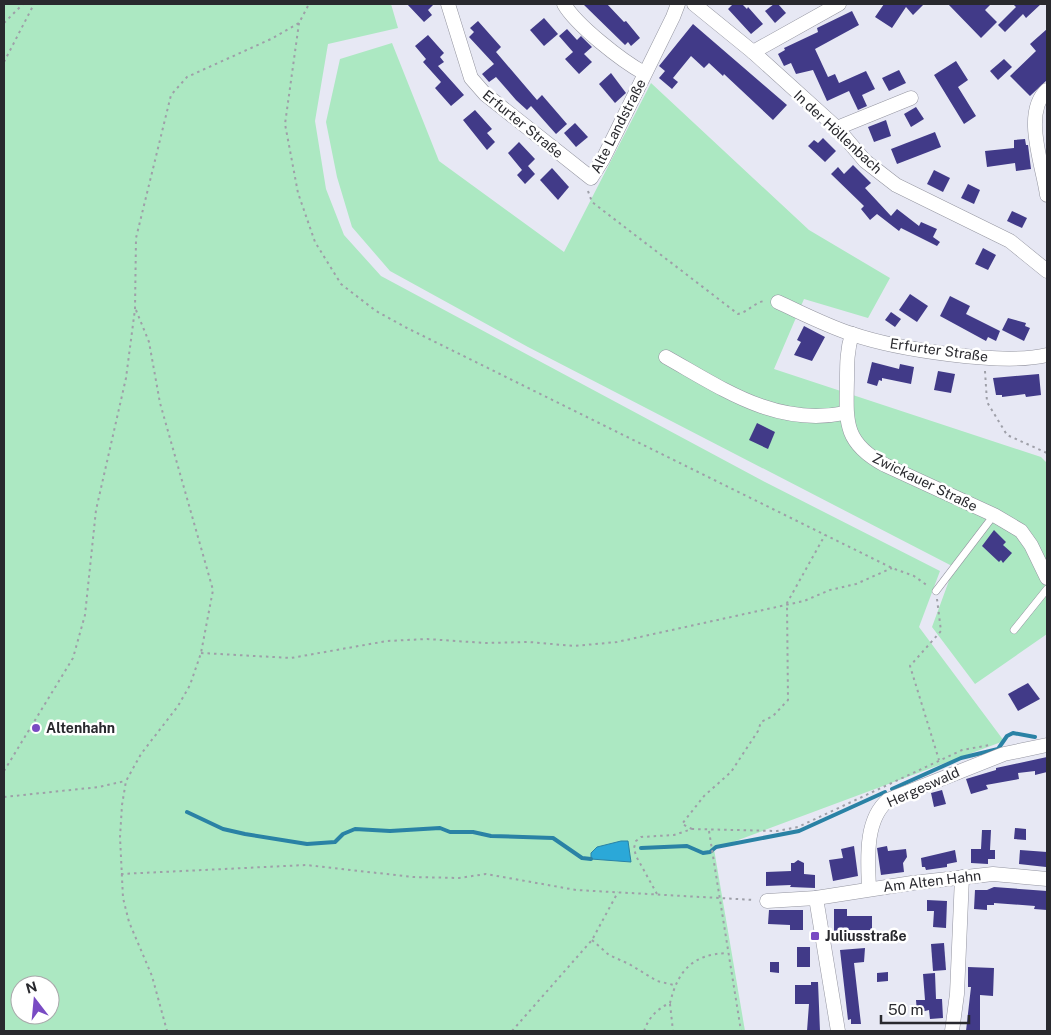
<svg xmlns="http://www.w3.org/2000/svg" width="1051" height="1035" font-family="'Public Sans',sans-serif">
<rect width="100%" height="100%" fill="#e7e8f4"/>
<!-- green -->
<g fill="#ace8c2" fill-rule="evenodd">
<path d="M4 4H391L398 28 328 44 315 121 326 189 344 235 381 276 765 482 940 571 919 627 1004 741 714 849 745 1031H4ZM20 985H50V1015H20Z"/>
<polygon points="392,43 439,161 564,252 651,83 809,230 890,278 868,318 804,299 774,369 1041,457 1047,463 1047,634 975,684 932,627 954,567 528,347 390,271 352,227 337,177 326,122 340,59"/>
</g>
<!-- water -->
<polygon fill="#2ba8d8" stroke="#2a82a5" points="621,841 628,841 631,862 591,859 591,853 597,847"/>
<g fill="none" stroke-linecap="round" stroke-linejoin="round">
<!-- stream -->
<g stroke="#2a82a5" stroke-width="4">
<polyline points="892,789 961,758 998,749 1007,736 1013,733 1035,737"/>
<polyline points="187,812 223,829 245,834 307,844 335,842 343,834 355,829 390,831 440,828 450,832 473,832 491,836 553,838 582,858 591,859"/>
<polyline points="641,848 687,846 703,853 710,852 716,847 799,831 885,792"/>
</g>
</g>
<!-- building -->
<g fill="#413a88">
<polygon points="407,4 434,4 428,10 432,15 424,22"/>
<polygon points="583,4 607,4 624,22 626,21 640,38 631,46 628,42 625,45"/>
<polygon points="733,4 742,4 747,9 748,7 763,24 751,34 728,9"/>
<polygon points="774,4 778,4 786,13 775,23 765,11"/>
<polygon points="884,4 924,4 913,15 906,7 892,28 875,17"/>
<polygon points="948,4 991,4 985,10 997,22 981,38"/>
<polygon points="1013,4 1041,4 1026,18 1023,14 1005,32 998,25 1016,7"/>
<polygon points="852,11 859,25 815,49 828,77 835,74 839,83 866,71 875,89 862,95 867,106 858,110 849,91 827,101 813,70 796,74 791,63 784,66 778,54 785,50 784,48 818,32 817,28"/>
<polygon points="544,18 558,34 544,46 530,30"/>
<polygon points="478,21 501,47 496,52 537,100 542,95 567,124 556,134 531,106 527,110 516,100 496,77 489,82 482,74 494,64 469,37 474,32 470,28"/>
<polygon points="693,24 787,105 773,120 724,74 723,76 709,63 704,68 691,56 673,78 678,82 672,89 659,78 665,71 659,66"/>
<polygon points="567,29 577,40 581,36 592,47 584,54 592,62 579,74 565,59 573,52 559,36"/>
<polygon points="1047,29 1047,80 1030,96 1010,76 1036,51 1030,44"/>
<polygon points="428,35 444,53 440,57 444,62 438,66 464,95 451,106 435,88 441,82 423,62 426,59 415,46"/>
<polygon points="1004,59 1012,67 998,80 990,71"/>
<polygon points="956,61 968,80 958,87 976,116 964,124 934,75"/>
<polygon points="899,70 906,83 889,91 882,78"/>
<polygon points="611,73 626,93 615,103 599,84"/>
<polygon points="916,107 924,119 911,127 904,114"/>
<polygon points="475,110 492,129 487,133 495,142 487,150 463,120"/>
<polygon points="886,120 891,136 874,142 868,127"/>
<polygon points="575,123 588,137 576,147 564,133"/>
<polygon points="935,132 941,147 897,164 891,149"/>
<polygon points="823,138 836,151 825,162 808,146 814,140 818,143"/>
<polygon points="1025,139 1026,145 1028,145 1031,169 1016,171 1015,163 987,167 985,151 1014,148 1014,140"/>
<polygon points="519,142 535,159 528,166 535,174 525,184 517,175 522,170 508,153"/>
<polygon points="853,165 871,183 865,188 891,216 897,209 919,226 921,222 937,229 933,237 940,242 937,246 901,228 899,231 877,214 870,220 861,209 864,206 831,174 838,167 844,174"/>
<polygon points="552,168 569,187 558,200 540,180"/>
<polygon points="934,170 950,178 943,192 927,184"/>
<polygon points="968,184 980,190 974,204 961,198"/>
<polygon points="1012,211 1027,218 1022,228 1007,221"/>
<polygon points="983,248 996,255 988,270 975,264"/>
<polygon points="910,294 928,306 917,322 899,310"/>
<polygon points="950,296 970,306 966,314 1000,331 996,341 988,337 986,341 940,316"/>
<polygon points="891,312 901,319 895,327 885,320"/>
<polygon points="1008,318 1026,323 1025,326 1030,328 1024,341 1002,330"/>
<polygon points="804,326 825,337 812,361 794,355 801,342 797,340"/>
<polygon points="872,362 899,369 900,364 914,367 911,384 882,378 882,381 879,380 877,386 867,383"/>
<polygon points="938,371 955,374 951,393 934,390"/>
<polygon points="1039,374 1041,395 1026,397 1025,394 1002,397 1002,395 996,395 993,378"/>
<polygon points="757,423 775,432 768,449 749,440"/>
<polygon points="994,530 1006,542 1003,545 1012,553 1003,563 1001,560 999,562 982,546"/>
<polygon points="1028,683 1040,699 1018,711 1008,694"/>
<polygon points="1047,757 1047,772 1035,775 1035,771 1018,773 1019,779 986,785 988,789 971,794 966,779 996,770 996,768"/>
<polygon points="942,790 946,804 934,807 931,793"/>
<polygon points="1015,828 1026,829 1026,840 1014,839"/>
<polygon points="982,830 991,830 990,850 995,850 995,859 988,859 988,864 971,863 971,849 981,849"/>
<polygon points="854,846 858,876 833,881 829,860 843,858 841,849"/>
<polygon points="887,846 888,851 906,849 907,857 903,863 904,872 881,875 877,848"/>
<polygon points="955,850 957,862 947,864 947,867 926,870 925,867 922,867 921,858"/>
<polygon points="1020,850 1047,852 1046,867 1019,864"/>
<polygon points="798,860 804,863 804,874 815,875 815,888 790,887 791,885 766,886 766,872 791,871 791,863 794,863"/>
<polygon points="994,887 1047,891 1047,910 1034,909 1035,906 994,903 994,905 987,905 987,910 974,909 975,890 987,890"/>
<polygon points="927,900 947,901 946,928 933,927 934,911 927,911"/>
<polygon points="834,909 847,909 847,916 872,916 872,930 847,930 846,933 834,933"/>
<polygon points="769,910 803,910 803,930 790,930 790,925 768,924"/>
<polygon points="944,943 946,970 933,971 931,944"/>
<rect x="797" y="947" width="13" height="20"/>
<polygon points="865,948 864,962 854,963 861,1024 851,1024 851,1019 848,1020 840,950"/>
<polygon points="770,962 779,962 779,973 770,972"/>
<polygon points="968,967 994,968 993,996 980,995 980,1031 966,1031 971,987 968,987"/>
<polygon points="888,972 888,981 877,982 877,973"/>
<polygon points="935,973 936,999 942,999 943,1018 930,1019 929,1010 917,1013 916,1000 925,1000 923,974"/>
<polygon points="811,982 818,982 820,1031 807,1031 809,1004 795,1004 795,985 811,985"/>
</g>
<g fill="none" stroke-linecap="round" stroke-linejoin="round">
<!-- lane casing -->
<g stroke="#9495a0" stroke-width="8">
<g id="lane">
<polyline points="936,591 994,515"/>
<polyline points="1014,630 1047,589"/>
</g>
</g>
<!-- street casing -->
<g stroke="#9495a0" stroke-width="15">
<g id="street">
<polyline points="448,4 471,78 485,94 591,178 603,159 673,17 678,4"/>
<path d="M564 4C576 25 622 61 644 73"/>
<polyline points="694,4 753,52 837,128 865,161 896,185 1010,241 1047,271"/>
<polyline points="753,52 839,4"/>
<path d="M1047 90C1022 113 1043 165 1047 195"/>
<polyline points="837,128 911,98"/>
<path d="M778 302C802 313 827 326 852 334 896 349 1003 366 1047 355"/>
<path d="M852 334C847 350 847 364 847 380 846 423 844 443 885 465L994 515 1021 531 1031 545 1047 578"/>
<path d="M666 357C723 389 776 427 845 413"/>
<path d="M869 889C868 861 864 820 888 800L1004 754 1047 745"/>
<polyline points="816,898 912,883 993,874 1047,879"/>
<polyline points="767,901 816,898 838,1031"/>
<polyline points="952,1031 957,994 962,877"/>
</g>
</g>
<!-- path -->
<g stroke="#9e9fa8" stroke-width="2" stroke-dasharray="2.5 4" stroke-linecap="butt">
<polyline points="4,23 23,4"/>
<polyline points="299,23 285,124 298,193 315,242 341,284 376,311 407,328 892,568 914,576 928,586"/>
<polyline points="4,62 34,4"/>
<path d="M588 191 592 202 738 314C749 312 755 301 766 301"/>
<polyline points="136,310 149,342 160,403 213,590 201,653 190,685 178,706 141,754 126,781 122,805 120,837 123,898 129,922 152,976 167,1031"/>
<polyline points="985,371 987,402 1007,435 1047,453"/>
<polyline points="937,599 941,631 910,666 939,760"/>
<polyline points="201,653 291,658 387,641 427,639 485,643 529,642 574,646 617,642 804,601 830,590 856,584 892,568"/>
<polyline points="4,771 73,658 85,615 96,510 126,378 135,309 136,238 171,95 187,77 271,39 299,23 309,4"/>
<polyline points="4,797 99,787 125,781"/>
<polyline points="692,829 682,824 704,796 731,772 758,731 761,722 773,716 788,700 787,603 825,535"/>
<polyline points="709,831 741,1031"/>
<polyline points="121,874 306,865 413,877 459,878 486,874 576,890 755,900"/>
<polyline points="657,894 636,856 634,848 636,841 641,837 674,835 692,829 777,831 798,827 962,750 990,745"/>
<polyline points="592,940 609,955 629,964 657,981 674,985"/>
<polyline points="670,1004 673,1031"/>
<polyline points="512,1031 592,940 618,892"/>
<path d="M644 1031C649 1017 657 1009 670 1003 678 970 693 954 728 953"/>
</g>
<!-- lane -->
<use href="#lane" stroke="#fff" stroke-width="7"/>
<!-- street -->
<use href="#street" stroke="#fff" stroke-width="14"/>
</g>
<!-- markers -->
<g fill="#794bc3" stroke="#fff" stroke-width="2">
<circle cx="36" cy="728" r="5"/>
<rect x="810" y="931" width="10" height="10" rx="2.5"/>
</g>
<g text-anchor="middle" stroke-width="5" stroke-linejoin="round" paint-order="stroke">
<!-- street labels -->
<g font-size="14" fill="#29292e" stroke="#fff">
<text transform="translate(523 124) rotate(39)" y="5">Erfurter Straße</text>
<text transform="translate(618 126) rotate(-63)" y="5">Alte Landstraße</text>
<text transform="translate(838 132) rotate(43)" y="5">In der Höllenbach</text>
<text transform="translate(939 350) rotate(8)" y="5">Erfurter Straße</text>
<text transform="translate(925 482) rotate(26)" y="5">Zwickauer Straße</text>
<text transform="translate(923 787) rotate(-24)" y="5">Hergeswald</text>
<text transform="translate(932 881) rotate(-7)" y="5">Am Alten Hahn</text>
</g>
<!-- poi labels -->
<g font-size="14" font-weight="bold" fill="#29292e" stroke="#fff" text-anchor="start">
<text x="46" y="733">Altenhahn</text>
<text x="825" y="941">Juliusstraße</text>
</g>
</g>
<!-- border -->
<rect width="1051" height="1035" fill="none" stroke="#29292e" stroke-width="10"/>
<!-- north arrow -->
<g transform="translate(35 1000) rotate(344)"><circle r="24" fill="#ffffff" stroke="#a9a9ab"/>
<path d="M0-4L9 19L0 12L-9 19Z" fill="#794bc3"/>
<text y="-8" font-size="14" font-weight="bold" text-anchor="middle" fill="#29292e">N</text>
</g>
<!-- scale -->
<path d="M881 1015v8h88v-8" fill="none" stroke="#29292e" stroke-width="2.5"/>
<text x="888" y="1015" font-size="15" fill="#29292e" stroke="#ffffff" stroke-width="4" paint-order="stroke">50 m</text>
</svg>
